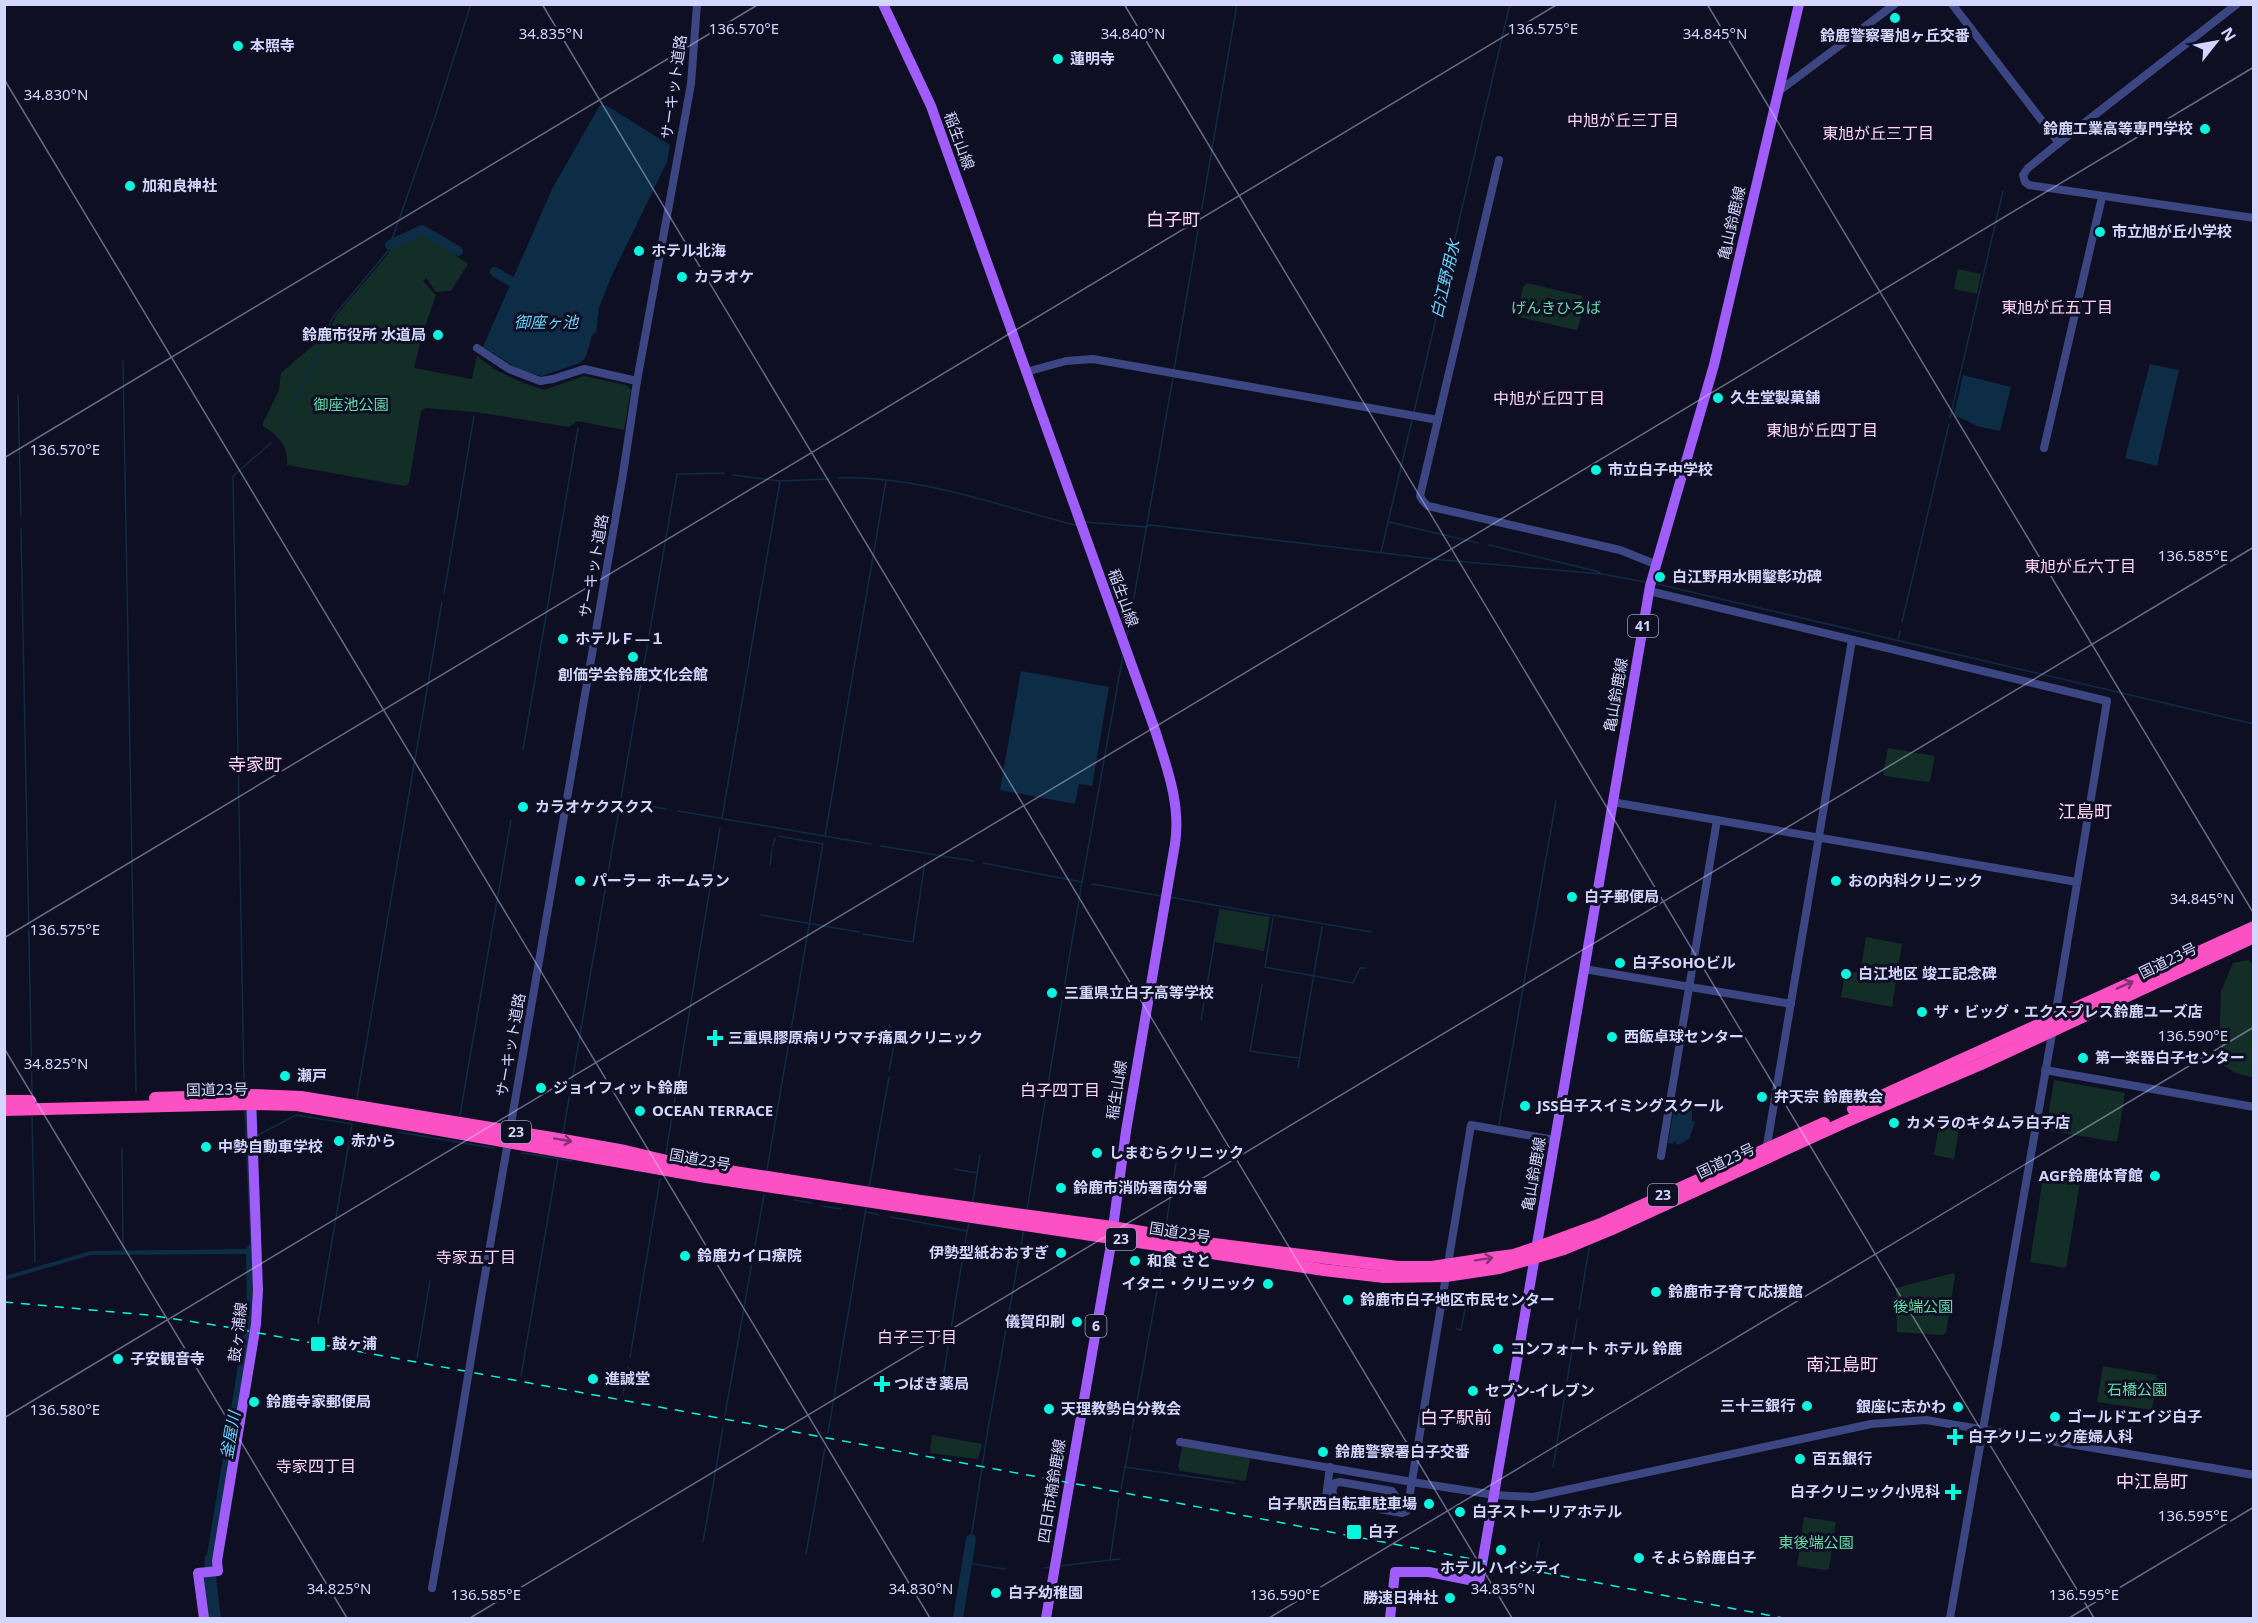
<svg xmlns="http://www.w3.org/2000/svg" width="2258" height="1623" font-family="'Noto Sans','Noto Sans JP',sans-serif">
<rect width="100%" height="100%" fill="#0f0f24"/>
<!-- green -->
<g fill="#122e27">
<path d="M422 232 447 247 445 251 447 249 468 264 451 291 436 292 426 278 423 281 436 295 423 332 414 368 472 379 477 356 494 369 521 382 544 390 584 376 626 385 631 390 624 430 577 421 569 427 476 412 426 408 421 411 409 483 405 486 287 465C289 447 279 436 263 426V423L279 390 281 373 328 333 336 316 388 254 392 246H395Z"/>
<polygon points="1958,269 1981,274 1977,294 1954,289"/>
<polygon points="1527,283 1582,296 1585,303 1578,328 1576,330 1519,317 1517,313 1523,287"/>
<polygon points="1888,748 1935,756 1930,781 1928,782 1885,776 1883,773"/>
<polygon points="1221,909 1270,917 1264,951 1215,942"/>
<polygon points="1866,937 1902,944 1892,1007 1841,997 1845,971 1860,973"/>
<path d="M2248 960 2254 965 2253 1077C2240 1075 2225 1071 2219 1058L2221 991 2233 963Z"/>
<polygon points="2054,1080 2125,1093 2117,1142 2046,1130"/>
<polygon points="1960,1122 1954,1159 1934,1155 1938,1132"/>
<polygon points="2044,1171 2081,1176 2066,1268 2030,1262"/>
<polygon points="1953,1273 1955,1276 1946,1332 1943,1335 1897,1332 1896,1288"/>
<polygon points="2103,1366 2156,1375 2157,1379 2152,1410 2097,1402"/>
<polygon points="932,1435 982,1444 978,1459 930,1453"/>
<polygon points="1184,1446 1248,1457 1250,1460 1246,1479 1244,1481 1181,1471 1178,1468 1182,1448"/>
<polygon points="1804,1517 1836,1522 1829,1569 1825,1570 1797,1566"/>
</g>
<!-- water -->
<g fill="#0d2c45">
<polygon points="600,105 607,106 670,145 667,162 612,275 599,308 596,332 592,335 586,357 580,363 542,376 522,371 483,347 552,189"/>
<polygon points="2150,364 2179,370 2157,466 2125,458"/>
<polygon points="1963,375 2011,387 2000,431 1977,426 1954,415"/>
<polygon points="1021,671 1109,687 1092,786 1079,784 1075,804 1000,790"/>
<polygon points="1674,1108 1692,1110 1692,1121 1695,1122 1689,1139 1678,1145 1674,1141 1673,1144 1668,1143"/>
<polygon points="254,1239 255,1297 214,1561 221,1618 208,1618 204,1583 205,1556 207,1555 247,1311 246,1254 91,1255 5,1280 5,1276 91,1251 246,1249"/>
</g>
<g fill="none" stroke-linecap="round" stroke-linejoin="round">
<!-- stream -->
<g stroke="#0d2c45" stroke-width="1.5">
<polyline points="123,361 136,1092"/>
<polyline points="1174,370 1237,4"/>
<polyline points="18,395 21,515"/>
<polyline points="1414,412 1510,4"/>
<polyline points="1950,418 2003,191"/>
<polyline points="278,437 283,431 333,317 388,251 435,117 471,4"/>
<polyline points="733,475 780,481 829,479"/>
<path d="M838 478C919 475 998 506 1075 525"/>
<polyline points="1085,522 1146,527 1150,525 1442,560 1602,574 1645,582"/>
<polyline points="1389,522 1478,543"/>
<polyline points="21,529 32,1094"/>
<polyline points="1489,545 1596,571 1601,574"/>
<polyline points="1381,552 1412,420"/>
<polyline points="1657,584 2254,724"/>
<polyline points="444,594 474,416"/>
<polyline points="1902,622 1949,424"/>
<polyline points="1127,636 1173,378"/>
<polyline points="1898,639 1900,631"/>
<polyline points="523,750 578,428"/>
<polyline points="621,801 666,809"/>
<polyline points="678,811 871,844"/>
<polyline points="722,818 780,481"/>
<polyline points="825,836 886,481"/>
<polyline points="773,846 775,838"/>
<polyline points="881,846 973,861"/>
<polyline points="983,863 1082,882"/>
<polyline points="770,865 772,850"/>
<polyline points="1092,884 1161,896"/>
<polyline points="1170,897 1270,915"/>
<polyline points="761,915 859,932"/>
<polyline points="1273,915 1371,932"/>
<polyline points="1273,918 1265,967 1353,983 1360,968 1365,968"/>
<polyline points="863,934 913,942 925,862"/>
<polyline points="1262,985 1250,1051 1298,1058"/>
<polyline points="1201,1020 1220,909"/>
<polyline points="889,1025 896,1035 889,1071"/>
<polyline points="1298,1067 1322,927"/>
<polyline points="244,1086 233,476 271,443"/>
<polyline points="357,1098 442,602"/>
<polyline points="245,1110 251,1245"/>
<polyline points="460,1115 511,820"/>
<polyline points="32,1116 35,1262"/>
<polyline points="1499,1124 1556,801"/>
<polyline points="398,1132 493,1148"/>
<polyline points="563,1133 677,474 724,473"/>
<polyline points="258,1135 296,1115 352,1124 318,1323"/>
<polyline points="122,1149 123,1253"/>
<polyline points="522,1153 572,1161"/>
<polyline points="666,1153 720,828"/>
<polyline points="955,1169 977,1173"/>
<polyline points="767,1170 823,844 778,836"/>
<polyline points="869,1187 889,1077"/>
<polyline points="794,1200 812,1203"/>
<polyline points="973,1201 980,1155"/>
<polyline points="821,1206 841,1209"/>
<polyline points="1027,1209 1082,882 1123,655"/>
<polyline points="866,1212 879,1215"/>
<polyline points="891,1217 967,1231 943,1378"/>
<polyline points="1166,1225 1176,1163"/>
<polyline points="967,1231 969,1224"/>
<polyline points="1579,1310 1589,1248"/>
<polyline points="1457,1329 1461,1330 1468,1293"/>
<polyline points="630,1357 660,1179"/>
<polyline points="417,1358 430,1281"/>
<polyline points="521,1376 558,1159"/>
<polyline points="623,1394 628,1367"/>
<polyline points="725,1415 764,1195"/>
<polyline points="1132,1429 1161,1269 1161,1255"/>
<polyline points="828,1433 866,1208"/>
<polyline points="1125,1467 1234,1483"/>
<polyline points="1553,1467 1577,1320"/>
<polyline points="1121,1489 1131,1436"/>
<polyline points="971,1539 988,1429 1024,1229"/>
<polyline points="703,1542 723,1428"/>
<polyline points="806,1554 825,1448"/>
<polyline points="1110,1560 1120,1559"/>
<polyline points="1536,1562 1539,1543"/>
<polyline points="967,1563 1005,1569"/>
<polyline points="1059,1566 1110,1560 1119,1499"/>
<polyline points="1045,1568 1051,1567"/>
</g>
<!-- river -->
<g stroke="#0d2c45" stroke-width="10">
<polyline points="390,245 422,230 458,251"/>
<polyline points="495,272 512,282"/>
<polyline points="958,1618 971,1539"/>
</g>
<!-- minor -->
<g stroke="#3b4682" stroke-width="8">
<polyline points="1952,4 2059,143"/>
<polyline points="2237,4 2060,142 2028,168 2023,175 2025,182 2029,185 2254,218"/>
<polyline points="1779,91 1895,4"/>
<polyline points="1499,160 1420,496 1423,501 1428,506 1620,550 1655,564"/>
<polyline points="477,348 509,369 540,381 553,379 584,369 637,381"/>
<polyline points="1026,372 1066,361 1093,359 1438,420"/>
<polyline points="2044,448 2102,197"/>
<polyline points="1649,591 2107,701 2055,1017 1950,1618"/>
<polyline points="1612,802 2077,882"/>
<polyline points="1584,969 1791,1004"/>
<polyline points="2045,1070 2254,1107"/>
<polyline points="1766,1151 1852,640"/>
<polyline points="1661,1156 1717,820"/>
<polyline points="481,1298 623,474 637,381 691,84 697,4"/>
<polyline points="1180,1442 1412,1482 1495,1495 1533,1497 1871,1424 1926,1420 2254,1475"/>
<polyline points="1330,1467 1326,1497 1329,1500 1402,1513 1407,1511 1471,1125 1555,1140"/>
<polyline points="1336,1501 1332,1491 1335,1483 1340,1482 1392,1491 1397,1498 1390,1511"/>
<polyline points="432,1588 454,1461"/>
</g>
<!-- major -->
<g stroke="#a15dfb" stroke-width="10">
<path d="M883 4 931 106 946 148 1155 730C1167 768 1181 804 1175 844L1126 1131 1110 1250 1046 1618"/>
<polyline points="204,1618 198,1573 218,1571 217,1561 256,1324 258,1290 251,1098"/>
<polyline points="1390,1618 1395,1572 1429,1572 1479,1582 1650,586 1714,365 1799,4"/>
</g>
<!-- highway -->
<g stroke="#fb51c4" stroke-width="12">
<polyline points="155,1098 251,1095 301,1097 552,1138 625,1151 671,1162 921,1201 1112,1227 1214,1244 1398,1267 1432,1267 1491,1258 1514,1255 1549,1243 1601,1224 1824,1123"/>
<polyline points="4,1101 30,1101"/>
<polyline points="1853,1109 2254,927"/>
<polyline points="4,1110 251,1104 297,1105 706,1177 1324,1270 1384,1277 1446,1276 1499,1268 1564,1249 1612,1229 1845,1122 1981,1064 2254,937"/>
</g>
<!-- rail -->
<polyline stroke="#06f7e0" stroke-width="1.5" stroke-dasharray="9 8" stroke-linecap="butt" points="4,1302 148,1315 221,1326 1125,1493 1783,1618"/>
<!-- minor-bridge -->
<polyline stroke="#3b4682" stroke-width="8" points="454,1461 481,1298"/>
</g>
<!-- one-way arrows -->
<defs><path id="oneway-shaft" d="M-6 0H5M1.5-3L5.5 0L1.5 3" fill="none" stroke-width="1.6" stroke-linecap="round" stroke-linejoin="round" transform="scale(1.5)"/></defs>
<g stroke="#853074">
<use href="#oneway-shaft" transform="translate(2125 985) rotate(-24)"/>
<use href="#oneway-shaft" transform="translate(563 1140) rotate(10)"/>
<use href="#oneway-shaft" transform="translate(1484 1259) rotate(-9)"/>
</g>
<!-- ticks -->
<path fill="none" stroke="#d3d7fe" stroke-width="1.5" stroke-opacity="0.45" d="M542 4 1512 1618M1124 4 2094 1618M1707 4 2254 914M4 79 930 1618M4 458 759 4M4 938 1558 4M4 1048 347 1618M4 1418 2254 67M470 1618 2254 547M1269 1618 2254 1027M2069 1618 2254 1507"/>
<!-- markers -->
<g fill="#06f7e0" stroke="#0f0f24" stroke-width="2">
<circle cx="1895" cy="18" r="6"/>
<circle cx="238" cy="46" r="6"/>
<circle cx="1058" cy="59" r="6"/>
<circle cx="2205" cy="129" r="6"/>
<circle cx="130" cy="186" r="6"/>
<circle cx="2100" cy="232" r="6"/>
<circle cx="639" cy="251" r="6"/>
<circle cx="682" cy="277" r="6"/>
<circle cx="438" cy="335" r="6"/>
<circle cx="1718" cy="398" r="6"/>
<circle cx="1596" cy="470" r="6"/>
<circle cx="1660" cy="577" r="6"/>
<circle cx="563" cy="639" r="6"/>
<circle cx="633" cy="657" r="6"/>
<circle cx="523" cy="807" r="6"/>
<circle cx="580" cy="881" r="6"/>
<circle cx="1836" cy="881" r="6"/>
<circle cx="1572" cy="897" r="6"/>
<circle cx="1620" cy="963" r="6"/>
<circle cx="1846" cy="974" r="6"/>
<circle cx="1052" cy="993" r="6"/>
<circle cx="1922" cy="1012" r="6"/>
<circle cx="1612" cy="1037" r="6"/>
<path d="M712 1029h6v6h6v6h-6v6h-6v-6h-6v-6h6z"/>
<circle cx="2083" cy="1058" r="6"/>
<circle cx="285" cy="1076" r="6"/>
<circle cx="541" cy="1088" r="6"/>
<circle cx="1762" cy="1097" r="6"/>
<circle cx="1525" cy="1106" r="6"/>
<circle cx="640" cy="1111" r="6"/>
<circle cx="1894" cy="1123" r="6"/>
<circle cx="339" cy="1141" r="6"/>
<circle cx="206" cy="1147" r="6"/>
<circle cx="1097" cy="1153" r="6"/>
<circle cx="2155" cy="1176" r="6"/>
<circle cx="1061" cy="1188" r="6"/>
<circle cx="1061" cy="1253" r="6"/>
<circle cx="685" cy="1256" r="6"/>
<circle cx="1135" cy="1261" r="6"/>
<circle cx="1268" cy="1284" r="6"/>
<circle cx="1656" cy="1292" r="6"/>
<circle cx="1348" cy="1300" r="6"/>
<circle cx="1077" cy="1322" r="6"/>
<rect x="310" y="1336" width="16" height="16" rx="3"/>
<circle cx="1498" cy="1349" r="6"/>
<circle cx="118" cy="1359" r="6"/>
<circle cx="593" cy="1379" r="6"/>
<path d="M879 1375h6v6h6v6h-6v6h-6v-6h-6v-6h6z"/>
<circle cx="1473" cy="1391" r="6"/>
<circle cx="254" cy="1402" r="6"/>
<circle cx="1807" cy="1406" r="6"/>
<circle cx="1958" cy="1407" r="6"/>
<circle cx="1049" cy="1409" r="6"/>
<circle cx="2055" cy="1417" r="6"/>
<path d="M1952 1428h6v6h6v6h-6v6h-6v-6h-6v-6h6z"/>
<circle cx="1323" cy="1452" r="6"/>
<circle cx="1800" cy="1459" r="6"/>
<path d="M1950 1483h6v6h6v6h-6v6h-6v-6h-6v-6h6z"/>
<circle cx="1429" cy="1504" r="6"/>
<circle cx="1460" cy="1512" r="6"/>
<rect x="1346" y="1524" width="16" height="16" rx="3"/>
<circle cx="1501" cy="1550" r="6"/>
<circle cx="1639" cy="1558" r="6"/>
<circle cx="996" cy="1593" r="6"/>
<circle cx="1450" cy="1598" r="6"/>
</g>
<g text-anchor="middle" stroke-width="6" stroke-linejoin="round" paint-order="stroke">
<!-- shield labels -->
<g fill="#0f0f24" stroke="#989bbd" stroke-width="1.5">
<rect x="1628" y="615" width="30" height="22" rx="4.5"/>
<rect x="501" y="1121" width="30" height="22" rx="4.5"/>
<rect x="1648" y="1184" width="30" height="22" rx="4.5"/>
<rect x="1106" y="1228" width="30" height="22" rx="4.5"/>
<rect x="1085.5" y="1315" width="21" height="22" rx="4.5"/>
</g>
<g font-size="14" font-weight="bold" fill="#d3d7fe">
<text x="1643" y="631">41</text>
<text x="516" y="1137">23</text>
<text x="1663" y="1200">23</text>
<text x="1121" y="1244">23</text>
<text x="1096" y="1331">6</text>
</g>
<!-- poi labels -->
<g font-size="15" font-weight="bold" fill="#d3d7fe" stroke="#0f0f24" text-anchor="start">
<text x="1895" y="41" text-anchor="middle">鈴鹿警察署旭ヶ丘交番</text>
<text x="250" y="51">本照寺</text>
<text x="1070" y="64">蓮明寺</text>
<text x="2193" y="134" text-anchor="end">鈴鹿工業高等専門学校</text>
<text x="142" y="191">加和良神社</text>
<text x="2112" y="237">市立旭が丘小学校</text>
<text x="651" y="256">ホテル北海</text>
<text x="694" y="282">カラオケ</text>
<text x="426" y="340" text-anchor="end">鈴鹿市役所 水道局</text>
<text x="1730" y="403">久生堂製菓舗</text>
<text x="1608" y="475">市立白子中学校</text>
<text x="1672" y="582">白江野用水開鑿彰功碑</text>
<text x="575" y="644">ホテルＦ―１</text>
<text x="633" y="680" text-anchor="middle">創価学会鈴鹿文化会館</text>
<text x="535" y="812">カラオケクスクス</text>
<text x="592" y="886">パーラー ホームラン</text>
<text x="1848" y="886">おの内科クリニック</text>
<text x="1584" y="902">白子郵便局</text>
<text x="1632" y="968">白子SOHOビル</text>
<text x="1858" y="979">白江地区 竣工記念碑</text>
<text x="1064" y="998">三重県立白子高等学校</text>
<text x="1934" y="1017">ザ・ビッグ・エクスプレス鈴鹿ユーズ店</text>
<text x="1624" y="1042">西飯卓球センター</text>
<text x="728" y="1043">三重県膠原病リウマチ痛風クリニック</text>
<text x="2095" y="1063">第一楽器白子センター</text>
<text x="297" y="1081">瀬戸</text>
<text x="553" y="1093">ジョイフィット鈴鹿</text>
<text x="1774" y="1102">弁天宗 鈴鹿教会</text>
<text x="1537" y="1111">JSS白子スイミングスクール</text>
<text x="652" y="1116">OCEAN TERRACE</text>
<text x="1906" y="1128">カメラのキタムラ白子店</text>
<text x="351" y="1146">赤から</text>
<text x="218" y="1152">中勢自動車学校</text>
<text x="1109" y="1158">しまむらクリニック</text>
<text x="2143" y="1181" text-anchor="end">AGF鈴鹿体育館</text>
<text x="1073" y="1193">鈴鹿市消防署南分署</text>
<text x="1049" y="1258" text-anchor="end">伊勢型紙おおすぎ</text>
<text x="697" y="1261">鈴鹿カイロ療院</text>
<text x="1147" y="1266">和食 さと</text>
<text x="1256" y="1289" text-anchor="end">イタニ・クリニック</text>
<text x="1668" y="1297">鈴鹿市子育て応援館</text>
<text x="1360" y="1305">鈴鹿市白子地区市民センター</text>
<text x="1065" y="1327" text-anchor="end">儀賀印刷</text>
<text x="332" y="1349">鼓ヶ浦</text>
<text x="1510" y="1354">コンフォート ホテル 鈴鹿</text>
<text x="130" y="1364">子安観音寺</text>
<text x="605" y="1384">進誠堂</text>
<text x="894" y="1389">つばき薬局</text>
<text x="1485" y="1396">セブン-イレブン</text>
<text x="266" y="1407">鈴鹿寺家郵便局</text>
<text x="1795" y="1411" text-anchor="end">三十三銀行</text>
<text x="1946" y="1412" text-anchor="end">銀座に志かわ</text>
<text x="1061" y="1414">天理教勢白分教会</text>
<text x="2067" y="1422">ゴールドエイジ白子</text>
<text x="1968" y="1442">白子クリニック産婦人科</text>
<text x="1335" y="1457">鈴鹿警察署白子交番</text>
<text x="1812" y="1464">百五銀行</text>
<text x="1940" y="1497" text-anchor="end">白子クリニック小児科</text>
<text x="1417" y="1509" text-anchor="end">白子駅西自転車駐車場</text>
<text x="1472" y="1517">白子ストーリアホテル</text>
<text x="1368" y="1537">白子</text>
<text x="1651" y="1563">そよら鈴鹿白子</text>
<text x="1501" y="1573" text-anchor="middle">ホテル ハイシティ</text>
<text x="1008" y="1598">白子幼稚園</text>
<text x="1438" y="1603" text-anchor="end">勝速日神社</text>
</g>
<!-- street labels -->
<g font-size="15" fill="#d3d7fe" stroke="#0f0f24">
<text transform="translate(674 87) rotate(-82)" y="5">サーキット道路</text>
<text transform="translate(959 141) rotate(70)" y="5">稲生山線</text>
<text transform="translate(1732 223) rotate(-77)" y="5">亀山鈴鹿線</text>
<text transform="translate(594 566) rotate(-80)" y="5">サーキット道路</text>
<text transform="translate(1123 598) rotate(70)" y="5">稲生山線</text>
<text transform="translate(1616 695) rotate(-80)" y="5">亀山鈴鹿線</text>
<text transform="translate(2168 961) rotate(-26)" y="5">国道23号</text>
<text transform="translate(511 1045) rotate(-80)" y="5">サーキット道路</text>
<text transform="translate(217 1090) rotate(-1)" y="5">国道23号</text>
<text transform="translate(1117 1090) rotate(-81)" y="5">稲生山線</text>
<text transform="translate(700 1160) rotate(10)" y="5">国道23号</text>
<text transform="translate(1726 1161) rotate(-25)" y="5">国道23号</text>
<text transform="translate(1534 1174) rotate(-80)" y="5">亀山鈴鹿線</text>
<text transform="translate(1180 1233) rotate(9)" y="5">国道23号</text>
<text transform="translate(238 1332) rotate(-83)" y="5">鼓ヶ浦線</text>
<text transform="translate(1052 1491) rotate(-81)" y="5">四日市楠鈴鹿線</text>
</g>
<!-- park labels -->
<g font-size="15" fill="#61dca5" stroke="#0f0f24">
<text x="1556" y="313">げんきひろば</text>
<text x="351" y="410">御座池公園</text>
<text x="1923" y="1312">後端公園</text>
<text x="2137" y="1395">石橋公園</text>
<text x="1816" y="1548">東後端公園</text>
</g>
<!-- neighbourhood labels -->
<g font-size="16" fill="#fed5f7" stroke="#0f0f24">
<text x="1623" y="126">中旭が丘三丁目</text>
<text x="1878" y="139">東旭が丘三丁目</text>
<text x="2057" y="313">東旭が丘五丁目</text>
<text x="1549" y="404">中旭が丘四丁目</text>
<text x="1822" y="436">東旭が丘四丁目</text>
<text x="2080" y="572">東旭が丘六丁目</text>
<text x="1060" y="1096">白子四丁目</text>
<text x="476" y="1263">寺家五丁目</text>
<text x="917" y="1343">白子三丁目</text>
<text x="316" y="1472">寺家四丁目</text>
</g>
<!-- water labels -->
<g font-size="16" font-style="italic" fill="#64d3fb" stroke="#0f0f24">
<text transform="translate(1445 279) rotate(-77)" y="6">白江野用水</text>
<text x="546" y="328">御座ヶ池</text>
<text transform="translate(230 1435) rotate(-80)" y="6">釜屋川</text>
</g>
<!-- quarter labels -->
<g font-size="18" fill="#fed5f7" stroke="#0f0f24">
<text x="1173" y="226">白子町</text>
<text x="255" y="771">寺家町</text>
<text x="2085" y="818">江島町</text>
<text x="1842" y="1371">南江島町</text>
<text x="1456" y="1424">白子駅前</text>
<text x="2152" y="1488">中江島町</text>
</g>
</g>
<g font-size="15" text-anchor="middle" fill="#d3d7fe" stroke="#0f0f24" stroke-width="6" stroke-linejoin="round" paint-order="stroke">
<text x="744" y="34">136.570°E</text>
<text x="1543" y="34">136.575°E</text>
<text x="551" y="39">34.835°N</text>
<text x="1133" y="39">34.840°N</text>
<text x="1715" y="39">34.845°N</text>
<text x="56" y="100">34.830°N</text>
<text x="65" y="455">136.570°E</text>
<text x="2193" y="561">136.585°E</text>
<text x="2202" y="904">34.845°N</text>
<text x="65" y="935">136.575°E</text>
<text x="2193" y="1041">136.590°E</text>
<text x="56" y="1069">34.825°N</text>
<text x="65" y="1415">136.580°E</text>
<text x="2193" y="1521">136.595°E</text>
<text x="339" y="1594">34.825°N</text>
<text x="921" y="1594">34.830°N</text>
<text x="1503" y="1594">34.835°N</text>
<text x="486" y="1600">136.585°E</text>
<text x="1285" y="1600">136.590°E</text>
<text x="2084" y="1600">136.595°E</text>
</g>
<!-- border -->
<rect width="2258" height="1623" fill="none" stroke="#d3d7fe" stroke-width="12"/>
<!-- north arrow -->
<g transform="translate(2216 42) rotate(59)" stroke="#0f0f24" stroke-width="4.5" paint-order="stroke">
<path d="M0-4.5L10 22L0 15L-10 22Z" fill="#d3d7fe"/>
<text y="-9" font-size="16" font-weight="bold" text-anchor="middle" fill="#d3d7fe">N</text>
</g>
</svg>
